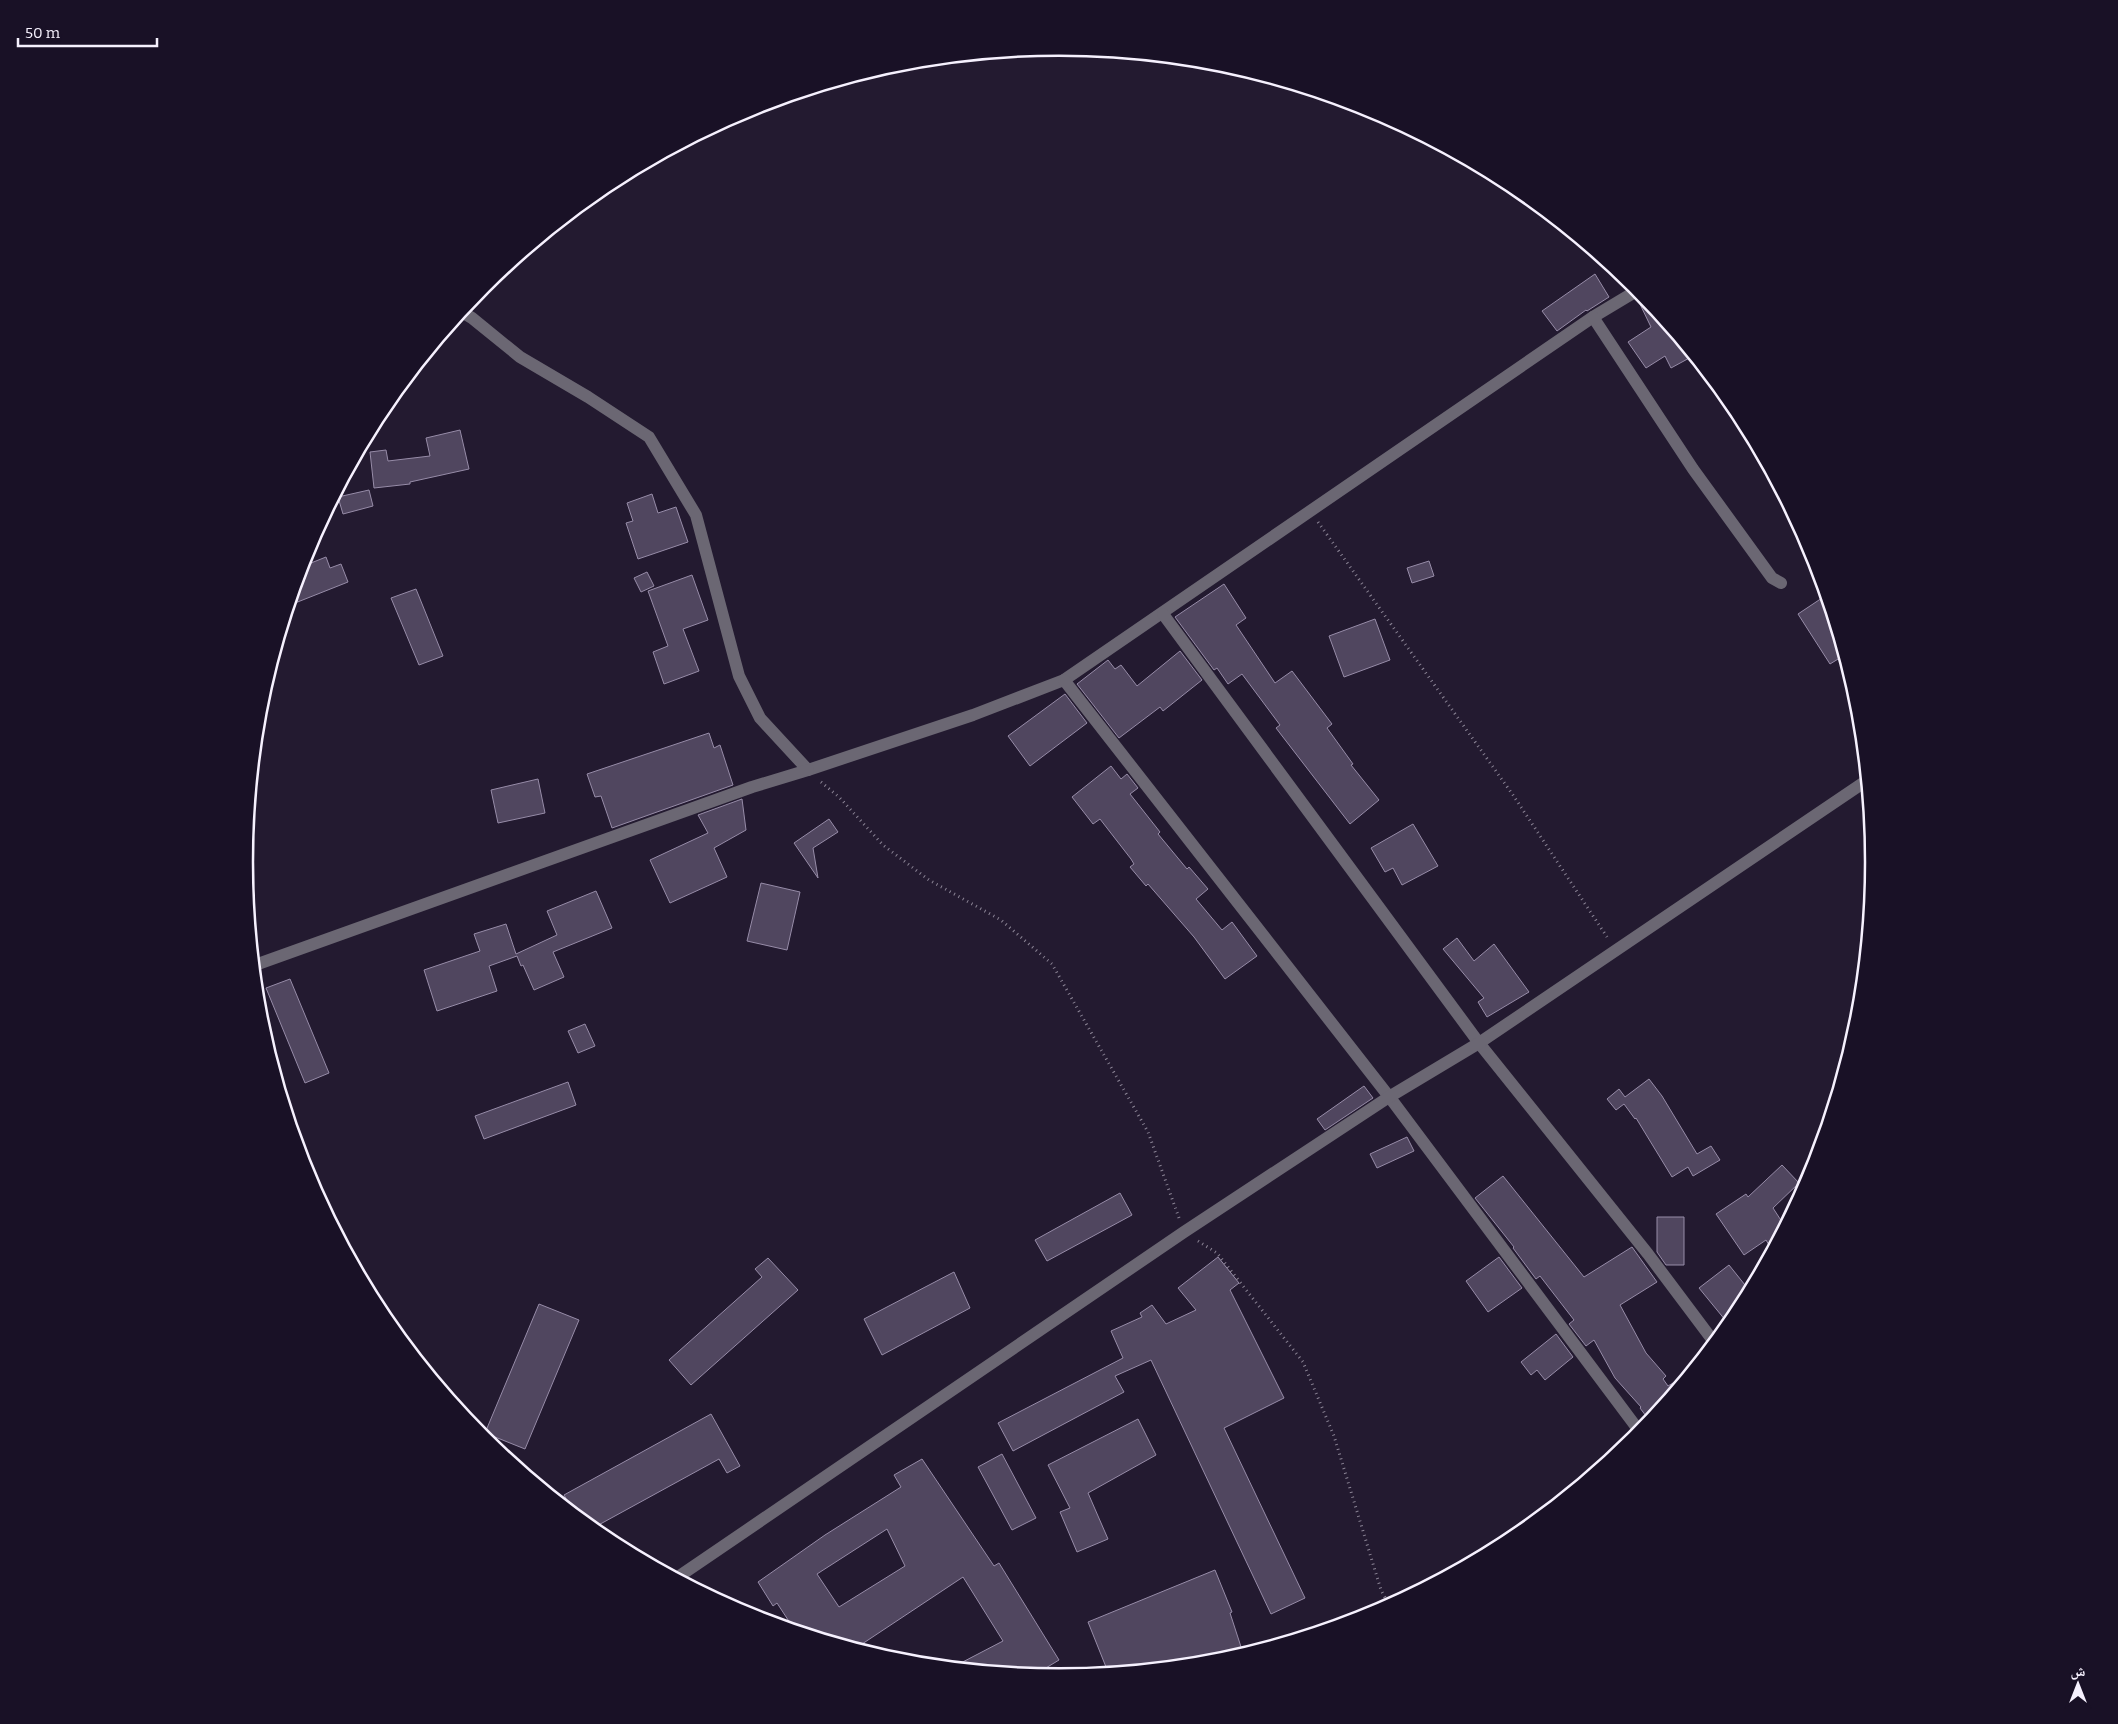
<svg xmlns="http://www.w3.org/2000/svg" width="2118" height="1724" font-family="Bitter,'Noto Naskh Arabic',serif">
<rect width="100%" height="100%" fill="#231a30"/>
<!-- building -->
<g fill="#50465f" stroke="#978ca8" fill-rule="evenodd">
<polygon points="1595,274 1609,297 1587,311 1586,310 1557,331 1542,311"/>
<polygon points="1643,296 1682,343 1693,356 1671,368 1665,356 1646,368 1628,342 1651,327 1638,300"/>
<polygon points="460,430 469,469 410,482 410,484 374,488 370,452 386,450 388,461 430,456 426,438"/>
<polygon points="369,490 373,506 343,514 338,497"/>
<polygon points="652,494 658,513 676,507 688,542 638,559 626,523 633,521 627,503"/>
<polygon points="326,557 330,568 341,564 348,582 290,605 301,567"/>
<polygon points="1429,561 1434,576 1412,583 1407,568"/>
<polygon points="647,572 654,586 641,592 634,578"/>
<polygon points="692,575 708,620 683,629 699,671 664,684 653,652 668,646 648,591"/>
<polygon points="1224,584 1246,618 1236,625 1275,683 1292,671 1332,724 1327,728 1353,764 1351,765 1379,800 1350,824 1276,728 1280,725 1242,674 1228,684 1217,668 1214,670 1175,617"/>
<polygon points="416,589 443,656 419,665 391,598"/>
<polygon points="1825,596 1843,656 1830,664 1798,614"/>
<polygon points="1375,619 1390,660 1344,677 1329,636"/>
<polygon points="1180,651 1202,680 1163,711 1160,707 1119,738 1077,684 1108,660 1115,669 1121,665 1137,686"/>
<polygon points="1065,694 1087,723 1030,766 1008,736"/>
<polygon points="709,733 714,748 720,745 733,785 612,828 601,796 595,797 587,774"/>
<polygon points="1111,766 1121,779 1127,774 1138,788 1130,794 1160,832 1158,834 1187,869 1189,867 1208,889 1196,899 1222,930 1232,922 1257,956 1225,979 1194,937 1148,884 1146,886 1130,867 1134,864 1131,859 1100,819 1093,824 1072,797"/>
<polygon points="538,779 545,813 498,823 491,790"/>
<polygon points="742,799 746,830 714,848 727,877 670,903 650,860 708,833 698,815"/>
<polygon points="829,819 838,832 813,848 818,878 794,843"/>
<polygon points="1413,824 1438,866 1402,885 1393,868 1385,872 1371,848"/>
<polygon points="761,883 800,892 787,950 747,941"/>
<polygon points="596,891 612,928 553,952 564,977 534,990 523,965 521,966 517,956 489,966 497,991 437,1011 424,970 480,951 474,934 506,924 516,954 557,935 547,911"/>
<polygon points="1457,938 1474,961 1494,944 1529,992 1487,1017 1478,1002 1484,998 1443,949"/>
<polygon points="290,979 329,1073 305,1083 266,988"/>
<polygon points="585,1024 595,1046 578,1053 568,1031"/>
<polygon points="1649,1079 1662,1096 1697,1154 1711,1146 1720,1160 1693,1176 1688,1167 1672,1177 1636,1118 1635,1119 1624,1104 1616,1110 1607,1099 1619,1089 1625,1097"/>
<polygon points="568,1082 576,1105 484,1139 475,1116"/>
<polygon points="1364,1086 1373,1098 1325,1130 1317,1119"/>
<polygon points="1407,1137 1414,1151 1377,1168 1370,1154"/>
<polygon points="1782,1165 1799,1183 1773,1208 1784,1225 1776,1239 1769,1245 1766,1240 1744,1255 1716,1214 1746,1194 1748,1197"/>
<polygon points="1503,1176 1584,1277 1632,1247 1657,1282 1620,1305 1646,1353 1666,1376 1663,1379 1668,1386 1673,1383 1677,1387 1649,1420 1640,1408 1641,1407 1615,1378 1594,1340 1586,1346 1569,1324 1574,1320 1540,1276 1536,1279 1513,1248 1514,1247 1475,1198"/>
<polygon points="1120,1193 1132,1215 1047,1261 1035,1240"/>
<polygon points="1657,1217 1684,1217 1684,1265 1666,1265 1657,1252"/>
<polygon points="1218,1257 1239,1283 1230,1290 1284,1398 1224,1428 1305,1598 1271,1614 1151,1360 1115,1376 1124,1392 1013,1451 998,1423 1123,1358 1111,1331 1142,1317 1140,1313 1152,1305 1166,1324 1196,1310 1178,1288"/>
<polygon points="1499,1257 1522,1288 1488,1312 1466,1281"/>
<polygon points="768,1258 798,1290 691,1385 669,1360 762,1277 755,1269"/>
<polygon points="1729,1265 1749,1290 1738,1311 1726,1321 1699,1288"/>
<polygon points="954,1272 970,1308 882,1355 864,1319"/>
<polygon points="539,1304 579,1320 525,1449 485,1433"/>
<polygon points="1556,1334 1573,1357 1545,1380 1537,1370 1531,1375 1521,1362"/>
<polygon points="711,1414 740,1466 727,1473 719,1459 593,1528 574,1512 564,1495"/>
<polygon points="1138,1419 1156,1455 1088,1493 1108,1539 1077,1552 1060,1512 1070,1508 1048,1465"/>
<polygon points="1002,1454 1036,1518 1012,1530 978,1467"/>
<path d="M922 1459 994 1566 999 1563 1059 1660 1036 1674 955 1666 1003 1641 963 1577 856 1648 794 1629 777 1603 773 1606 758 1582 825 1535 901 1487 894 1475ZM887 1529 905 1566 839 1607 817 1574Z"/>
<polygon points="1215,1570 1232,1612 1230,1613 1243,1653 1218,1661 1108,1672 1088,1622"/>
</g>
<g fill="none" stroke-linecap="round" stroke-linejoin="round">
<!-- path -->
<g stroke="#8b8495" stroke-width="3" stroke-dasharray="1 4" stroke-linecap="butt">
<polyline points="1318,522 1513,795 1607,937"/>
<polyline points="821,782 839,797 883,845 929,880 1001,920 1052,964 1148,1132 1179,1218"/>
<polyline points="1198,1241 1217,1253 1303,1362 1334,1436 1381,1590 1389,1605"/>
</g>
<!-- minor -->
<g stroke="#6b6773" stroke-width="12">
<polyline points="462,312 472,318 520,357 588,397 649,437 696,515 739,676 760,718 808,770 973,715 1064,680 1593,317 1638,290"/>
<polyline points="1593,317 1693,469 1772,578 1781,583"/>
<polyline points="1163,614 1479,1043 1648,1254 1714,1342"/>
<polyline points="1064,680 1394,1103 1640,1432"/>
<polyline points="255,965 752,787 808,770"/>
<polyline points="678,1577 1184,1232 1389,1097 1479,1043 1866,781"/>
</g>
</g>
<!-- crop -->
<path d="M0 0H2118V1724H0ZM253 862a806 806 0 1 1 1612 0a806 806 0 1 1-1612 0Z" fill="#191126" fill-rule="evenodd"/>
<path fill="none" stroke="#f6f1fe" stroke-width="2.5" d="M253 862a806 806 0 1 1 1612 0a806 806 0 1 1-1612 0Z"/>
<!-- north arrow -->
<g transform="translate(2078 1684)" stroke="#191126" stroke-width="4" paint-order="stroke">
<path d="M0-4L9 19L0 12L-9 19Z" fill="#f6f1fe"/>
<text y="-8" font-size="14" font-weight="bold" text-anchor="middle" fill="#f6f1fe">ش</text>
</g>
<!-- scale -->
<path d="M18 38v8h139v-8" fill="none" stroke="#f6f1fe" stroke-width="2.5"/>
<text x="25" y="38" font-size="15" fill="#f6f1fe" stroke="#191126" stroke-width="4" paint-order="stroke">50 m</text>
</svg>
